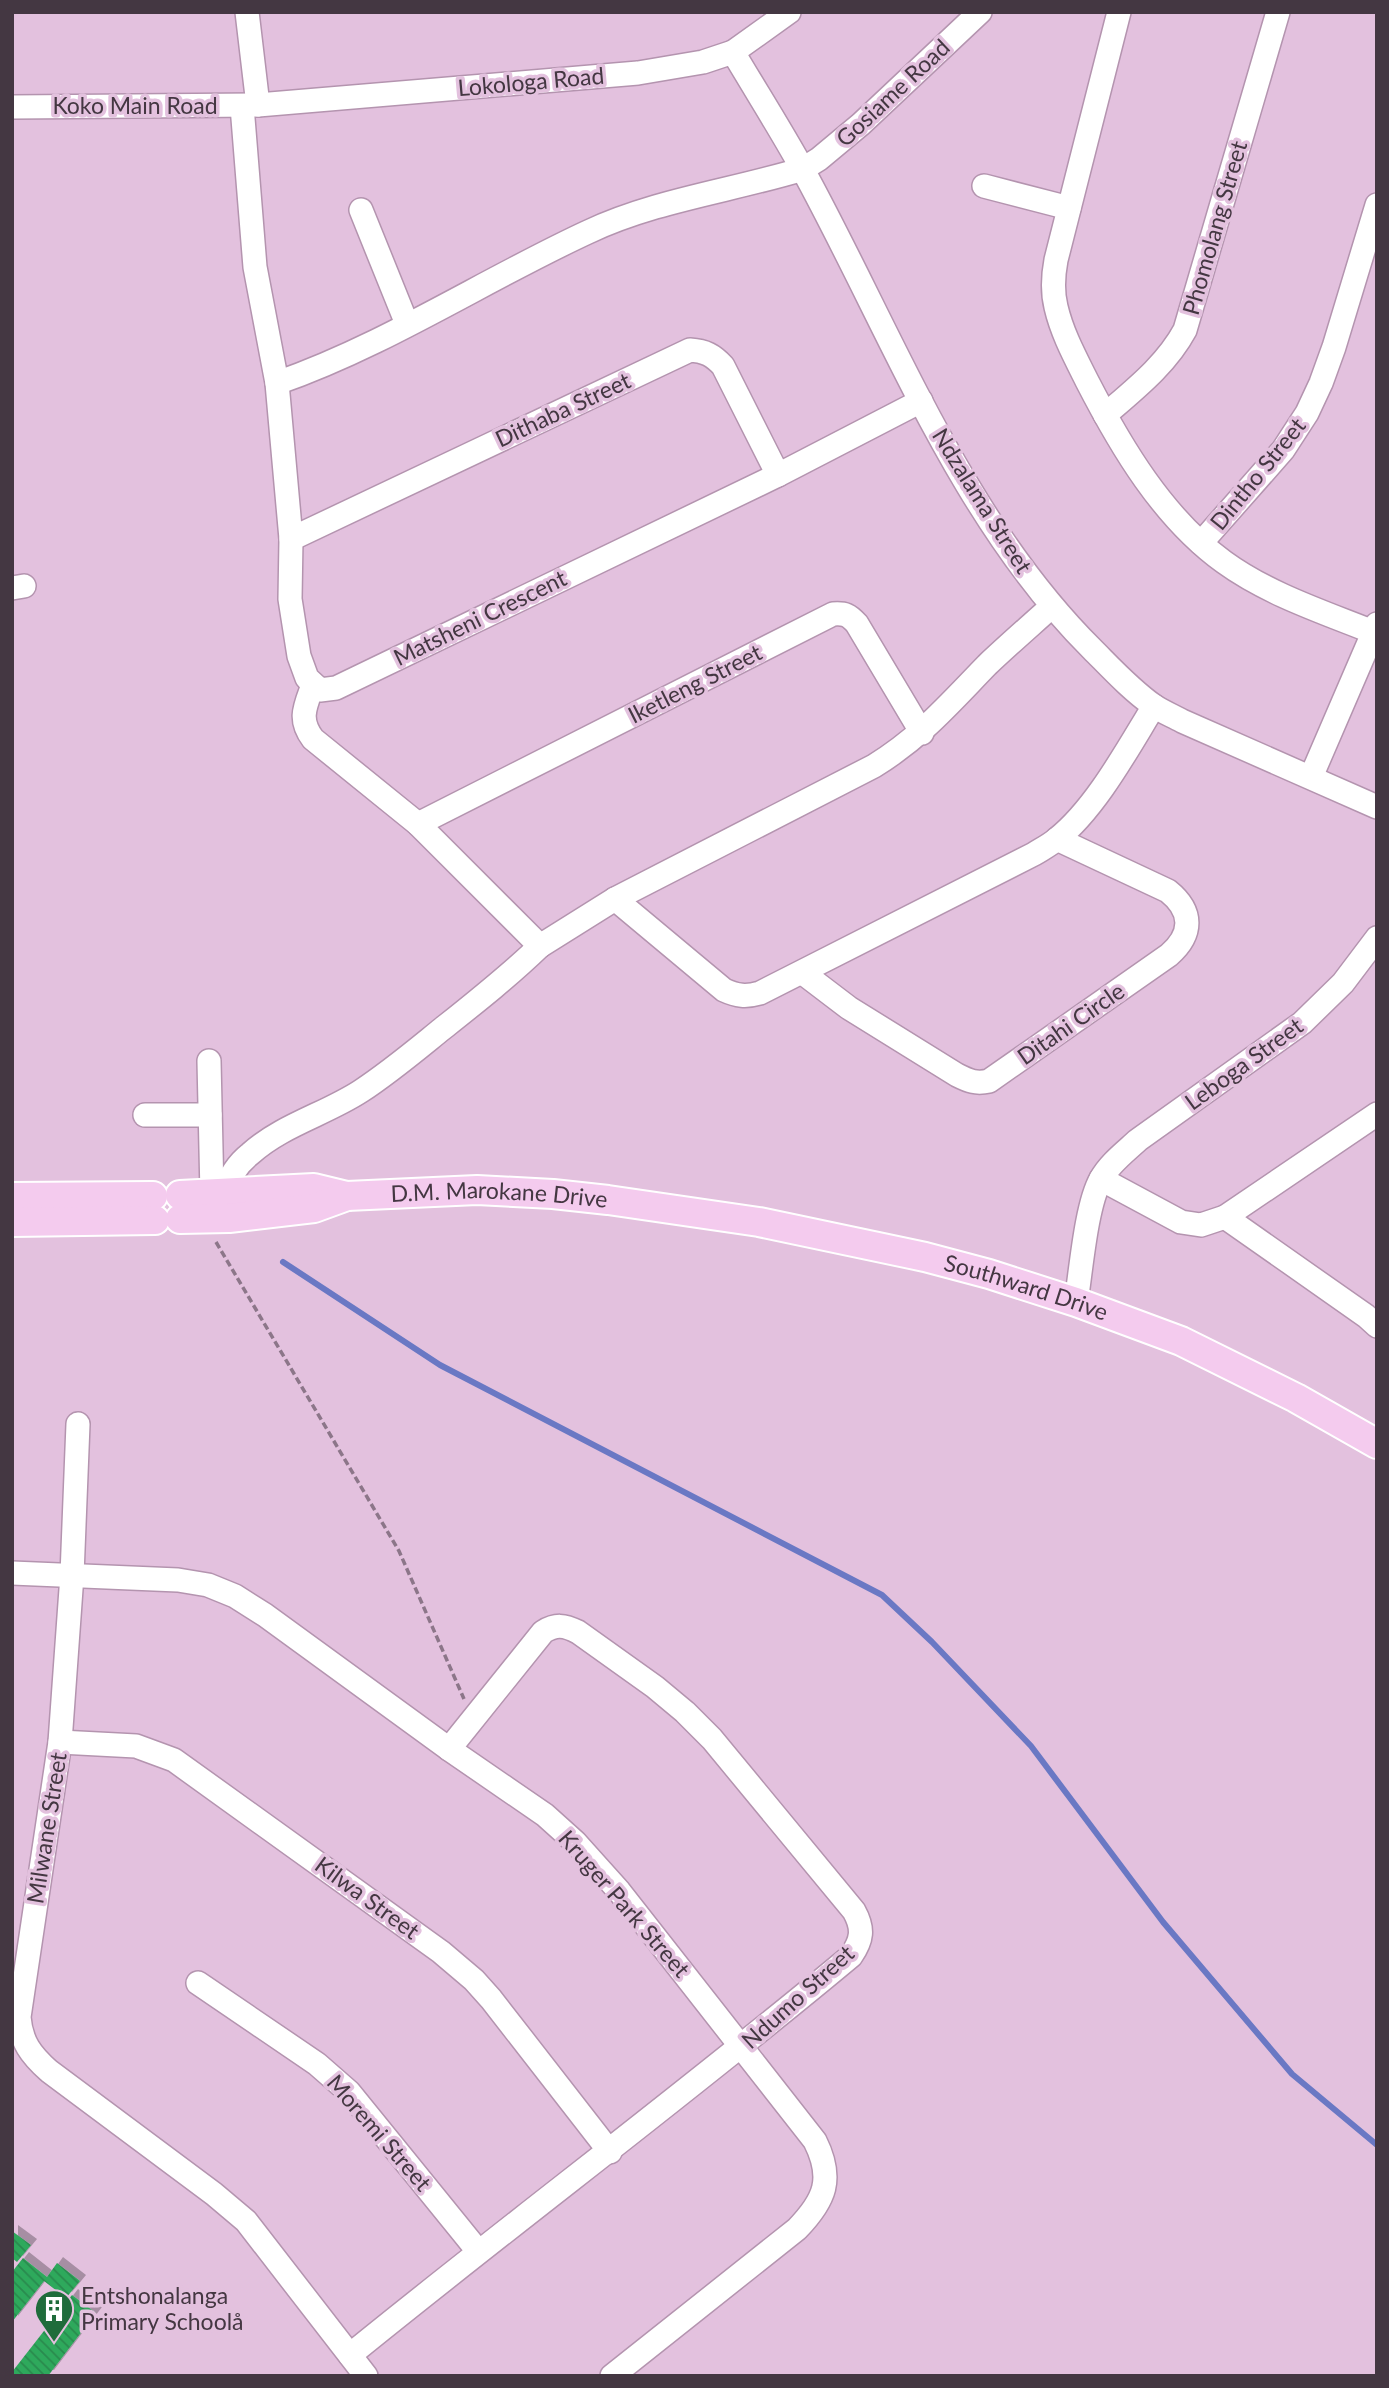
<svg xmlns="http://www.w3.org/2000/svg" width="1389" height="2388" font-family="Lato,sans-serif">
<defs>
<pattern id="building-back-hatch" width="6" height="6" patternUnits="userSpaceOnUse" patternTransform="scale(1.75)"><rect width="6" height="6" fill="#2ea95c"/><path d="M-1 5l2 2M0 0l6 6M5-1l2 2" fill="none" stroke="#298a4e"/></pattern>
<filter id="shadow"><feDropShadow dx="6" dy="-6" stdDeviation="0" flood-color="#0004"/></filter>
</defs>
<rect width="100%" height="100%" fill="#e3c1de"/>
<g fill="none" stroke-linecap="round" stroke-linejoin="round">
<!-- stream -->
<polyline stroke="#6a78c4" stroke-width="6" points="283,1262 440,1365 882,1595 932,1642 1031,1746 1163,1922 1292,2074 1377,2145"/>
</g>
<!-- building -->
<g fill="url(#building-back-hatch)" filter="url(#shadow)">
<polygon points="12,2231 31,2245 17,2262 12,2258"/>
<polygon points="23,2258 47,2277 57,2263 80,2281 66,2298 44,2281 12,2322 12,2272"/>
<polygon points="72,2295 96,2313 48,2376 12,2376 12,2372"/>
</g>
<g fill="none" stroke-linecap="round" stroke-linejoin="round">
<!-- minor casing -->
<g stroke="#b494af" stroke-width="26">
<g id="minor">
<polyline points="247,12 258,105"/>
<path d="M1119 12 1056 260C1053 276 1052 291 1056 307 1062 333 1075 357 1087 381 1121 447 1163 518 1224 562 1268 594 1323 612 1373 632"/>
<path d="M733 52C756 91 781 130 803 170 891 331 960 518 1092 649 1111 668 1131 690 1154 706 1163 712 1173 716 1182 721L1377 807"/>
<polyline points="242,106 255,267 277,383 291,539 290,599 299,656 307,678 320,690 336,688 778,475 921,401"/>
<polyline points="12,107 258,105 638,73 703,62 733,52 789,12"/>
<polyline points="984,186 1069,208"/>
<polyline points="361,210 407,324"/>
<path d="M277 383C386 345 484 280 588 232 656 200 731 191 803 169L819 159 861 124 980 12"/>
<path d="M1105 415C1135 389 1166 365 1185 330L1278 12"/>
<path d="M291 539 690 350C705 351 713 355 723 366L778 475"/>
<polyline points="1201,543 1283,450 1307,413 1321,383 1334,347 1377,205"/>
<polyline points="12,588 24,586"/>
<path d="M313 685C305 707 298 719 313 739L418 824 540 946 615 899 874 766C921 737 949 704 987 665 1008 645 1030 626 1051 607"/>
<polyline points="1311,777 1377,624"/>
<path d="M418 824 833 614C845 613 849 615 857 624L922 733"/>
<path d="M615 899 724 990C737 996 746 997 760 993L1034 854C1042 849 1050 845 1057 839 1096 808 1128 748 1154 706"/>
<path d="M803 973 849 1008 957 1075C969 1081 976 1084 989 1081L1169 955C1193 934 1193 911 1168 891L1057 839"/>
<polyline points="209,1061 212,1194"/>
<polyline points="145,1115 210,1115"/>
<polyline points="1101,1179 1181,1222 1201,1225 1225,1217 1377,1114"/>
<path d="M224 1193C229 1177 236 1165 250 1154 282 1125 326 1114 361 1091 390 1072 416 1050 442 1029 476 1002 509 976 540 946"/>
<polyline points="1225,1217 1366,1316 1377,1326"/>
<path d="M1076 1302C1081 1271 1086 1205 1101 1179 1109 1164 1125 1152 1138 1140L1302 1023 1343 983 1377 938"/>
<path d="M78 1424 72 1575 60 1742 19 2017C21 2042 31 2055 49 2071L214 2194 246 2221 366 2376"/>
<path d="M12 1573 178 1580 208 1585 235 1596 265 1615 449 1749 545 1815 575 1842 619 1891 815 2141C834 2179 825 2200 797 2229L612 2376"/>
<polyline points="60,1742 136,1746 174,1760 441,1952 474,1980 491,1999 610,2152"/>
<polyline points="198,1983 317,2064 349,2092 478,2251"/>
<path d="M350 2355C516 2220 687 2093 851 1956 862 1940 864 1929 854 1911L712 1739 685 1712 655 1687 578 1632C564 1625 556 1624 543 1632L449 1749"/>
</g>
</g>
<!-- major casing -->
<g stroke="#fff" stroke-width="32">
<g id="major">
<polyline points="180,1195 314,1188 347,1196"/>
<polyline points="12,1197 153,1196"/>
<path id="s1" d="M180 1219 229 1218 314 1208 347 1196 477 1190 553 1194 608 1200 759 1222 925 1257 989 1274 1076 1302 1181 1341 1296 1398 1377 1444"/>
<polyline points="12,1222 155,1220"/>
</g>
</g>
<!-- path -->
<polyline stroke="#8c7689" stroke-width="3.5" stroke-dasharray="7 3.5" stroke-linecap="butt" points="216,1242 399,1551 464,1699"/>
<!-- minor -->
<use href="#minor" stroke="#fff" stroke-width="23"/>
<!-- major -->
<use href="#major" stroke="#f4cbee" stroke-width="28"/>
</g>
<!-- icons -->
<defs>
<g id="building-pin" transform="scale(2.0125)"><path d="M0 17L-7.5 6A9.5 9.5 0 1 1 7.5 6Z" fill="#1f6c3b" stroke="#e3c1de"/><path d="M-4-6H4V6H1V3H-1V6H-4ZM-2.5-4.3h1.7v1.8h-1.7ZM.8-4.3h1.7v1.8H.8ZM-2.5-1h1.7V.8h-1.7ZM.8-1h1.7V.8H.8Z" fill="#fff"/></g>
</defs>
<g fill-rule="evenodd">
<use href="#building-pin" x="54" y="2309"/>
</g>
<g text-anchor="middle" stroke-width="7" stroke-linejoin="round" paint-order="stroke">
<!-- street labels -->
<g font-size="23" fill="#443742" stroke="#e3c1de">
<text transform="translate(531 82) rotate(-5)" y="8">Lokologa Road</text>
<text transform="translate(893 93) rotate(-43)" y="8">Gosiame Road</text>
<text x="135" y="114">Koko Main Road</text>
<text transform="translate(1215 228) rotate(-74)" y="8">Phomolang Street</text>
<text transform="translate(563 410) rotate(-25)" y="8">Dithaba Street</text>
<text transform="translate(1258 474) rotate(-51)" y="8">Dintho Street</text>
<text transform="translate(982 501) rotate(58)" y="8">Ndzalama Street</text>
<text transform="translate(480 618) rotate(-26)" y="8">Matsheni Crescent</text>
<text transform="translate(695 684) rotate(-27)" y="8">Iketleng Street</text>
<text transform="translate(1071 1024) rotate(-35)" y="8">Ditahi Circle</text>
<text transform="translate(1244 1064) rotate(-36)" y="8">Leboga Street</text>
<text dy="8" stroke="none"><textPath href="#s1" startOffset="322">D.M. Marokane Drive</textPath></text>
<text dy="8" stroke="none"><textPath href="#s1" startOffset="859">Southward Drive</textPath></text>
<text transform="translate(47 1828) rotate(-81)" y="8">Milwane Street</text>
<text transform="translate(367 1898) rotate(36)" y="8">Kilwa Street</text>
<text transform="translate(624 1904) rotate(49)" y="8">Kruger Park Street</text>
<text transform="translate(798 1997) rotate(-42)" y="8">Ndumo Street</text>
<text transform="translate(379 2133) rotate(49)" y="8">Moremi Street</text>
</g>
<!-- poi labels -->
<g font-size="23" fill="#443742" stroke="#e3c1de" text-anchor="start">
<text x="81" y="2304">Entshonalanga<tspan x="81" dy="26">Primary Schoolå</tspan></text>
</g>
</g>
<!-- border -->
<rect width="1389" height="2388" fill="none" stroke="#443742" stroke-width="28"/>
</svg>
